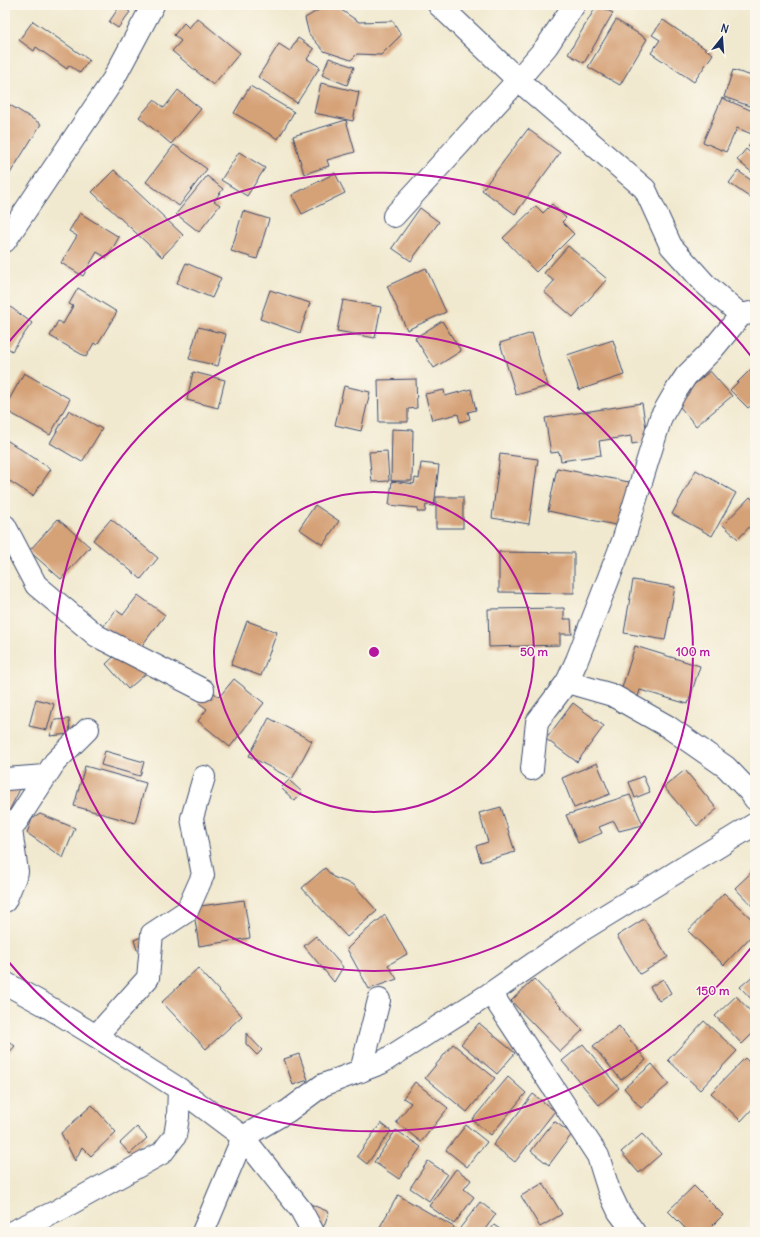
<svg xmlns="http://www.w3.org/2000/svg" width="760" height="1237" font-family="Delius,sans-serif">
<rect width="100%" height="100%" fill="#fbf7ec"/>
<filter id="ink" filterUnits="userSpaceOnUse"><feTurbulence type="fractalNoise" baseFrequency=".025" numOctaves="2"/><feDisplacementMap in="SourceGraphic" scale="8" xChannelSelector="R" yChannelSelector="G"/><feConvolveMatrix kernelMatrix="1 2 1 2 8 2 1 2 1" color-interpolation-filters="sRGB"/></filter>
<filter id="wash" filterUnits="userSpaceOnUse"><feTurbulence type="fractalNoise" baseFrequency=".012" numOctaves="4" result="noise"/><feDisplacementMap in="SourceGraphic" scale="16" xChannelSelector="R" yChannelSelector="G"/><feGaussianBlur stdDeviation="0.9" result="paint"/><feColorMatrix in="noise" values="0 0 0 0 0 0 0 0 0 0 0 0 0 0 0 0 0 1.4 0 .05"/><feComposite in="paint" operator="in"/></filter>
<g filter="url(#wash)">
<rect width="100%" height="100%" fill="#f1e9cf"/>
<g id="blocks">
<!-- building -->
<g fill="#d5a177">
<polygon points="327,5 334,5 359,22 393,21 401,35 381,55 357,54 351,60 324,51 309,34 305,18"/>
<polygon points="597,5 613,13 584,63 568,54"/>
<polygon points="120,6 130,12 118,28 109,22"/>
<polygon points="197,18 240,53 213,85 172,51 181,41 174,35 184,23 189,28"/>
<polygon points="616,20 647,39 620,85 588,67"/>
<polygon points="663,20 713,54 694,82 651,53 660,40 652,35"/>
<polygon points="33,21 89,60 80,73 69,65 67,69 36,47 34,51 19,40"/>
<polygon points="298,38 314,49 307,59 320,67 297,103 258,77 279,44 290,51"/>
<polygon points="329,58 354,67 347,85 322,75"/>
<polygon points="733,70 755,77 755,108 724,97"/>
<polygon points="321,83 359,92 353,121 314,113"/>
<polygon points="250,86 294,112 278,139 234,113"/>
<polygon points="178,90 201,109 171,144 139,117 154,100 164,108"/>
<polygon points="722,98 755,112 755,133 754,135 737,128 726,152 703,142"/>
<polygon points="5,102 41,124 9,175 5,173"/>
<polygon points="346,120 355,152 327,160 329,166 304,174 293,136"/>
<polygon points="528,129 560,153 515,214 482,190"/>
<polygon points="755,138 755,153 748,146"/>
<polygon points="174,145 207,169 179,206 146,182"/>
<polygon points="746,149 755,157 755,175 737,160"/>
<polygon points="239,152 265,168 247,196 221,180"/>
<polygon points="114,170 183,235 162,257 92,192"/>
<polygon points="738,171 755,183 755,195 752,199 729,183"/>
<polygon points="335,173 345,193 302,214 292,195"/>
<polygon points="207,176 223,189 214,201 220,205 199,232 176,214"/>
<polygon points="552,204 566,218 562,222 574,234 536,272 503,238 536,206 543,213"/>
<polygon points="420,208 439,222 411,261 392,248"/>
<polygon points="243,211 269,219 257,259 231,251"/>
<polygon points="80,213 119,237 107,258 97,252 83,276 61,263 77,236 69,231"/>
<polygon points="568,246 607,279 573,317 544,292 554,281 544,273"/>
<polygon points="186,263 221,278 212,298 177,283"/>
<polygon points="426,268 446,312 407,330 387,286"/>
<polygon points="78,288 117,312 97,345 94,343 86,357 50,336 58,321 63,324 73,306 69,304"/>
<polygon points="270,290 310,303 300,333 260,319"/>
<polygon points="343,300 381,307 375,338 337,331"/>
<polygon points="5,303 32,323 12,351 5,346"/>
<polygon points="442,321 461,351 434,368 415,338"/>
<polygon points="198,327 226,334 218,366 189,359"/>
<polygon points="532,333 548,386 516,395 500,343"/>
<polygon points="613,340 624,375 579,390 567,355"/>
<polygon points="755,365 755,402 748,408 730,390"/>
<polygon points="710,371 732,396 696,426 675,401"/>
<polygon points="193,372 225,380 218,408 187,400"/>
<polygon points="24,373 70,399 50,435 5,410 5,407"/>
<polygon points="416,379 417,408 408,409 408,422 379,422 378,380"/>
<polygon points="344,386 370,392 361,431 335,425"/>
<polygon points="471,389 476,410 468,412 470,419 460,422 458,414 432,420 425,394 444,390 445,396"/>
<polygon points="642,403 648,441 632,444 631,436 599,441 601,455 561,461 559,452 551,453 545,418"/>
<polygon points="69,410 102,429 82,462 50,443"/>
<polygon points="392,429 413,430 412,481 391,481"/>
<polygon points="5,439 51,469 33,496 5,478"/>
<polygon points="387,451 389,481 372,482 369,452"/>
<polygon points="500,454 538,459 529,524 492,518"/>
<polygon points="421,463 439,465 434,506 426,505 425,512 417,512 418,508 389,505 392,481 414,484 415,478 419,479"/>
<polygon points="557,468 629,482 620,526 548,511"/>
<polygon points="696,470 736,493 712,536 672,514"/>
<rect x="436" y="497" width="27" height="31"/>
<polygon points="750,497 755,502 755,521 738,539 723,525"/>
<polygon points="315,505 339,521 323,545 299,529"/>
<polygon points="58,519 90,547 61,579 29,551"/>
<polygon points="111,519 158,558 141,579 93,540"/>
<polygon points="499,552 574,553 574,593 499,592"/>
<polygon points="633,580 675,587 665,640 624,633"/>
<polygon points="138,595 165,615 137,652 103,627 116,610 123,615"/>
<polygon points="564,608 564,619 571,619 572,634 560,634 560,645 489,647 488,609"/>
<polygon points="247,621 277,632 261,676 231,665"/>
<polygon points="635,646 700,666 688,704 640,690 638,697 621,691"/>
<polygon points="121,650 148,672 128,689 106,664"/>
<polygon points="234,679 264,703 230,747 198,721 207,709 199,703 209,689 219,697"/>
<polygon points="36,699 54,704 47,730 29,726"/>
<polygon points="573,703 604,726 577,762 546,739"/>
<polygon points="269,718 312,741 292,779 249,756"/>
<polygon points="69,719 70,734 50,736 55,720"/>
<polygon points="105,751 144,762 140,776 101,765"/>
<polygon points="597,763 610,794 574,808 562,778"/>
<polygon points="85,766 146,783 135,823 74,806"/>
<polygon points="685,770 717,809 697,826 664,787"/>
<polygon points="643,776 650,792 635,798 629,782"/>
<polygon points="5,780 21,787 5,819"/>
<polygon points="289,780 302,792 295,801 281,788"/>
<polygon points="630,795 643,825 619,831 614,821 599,827 602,833 578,843 566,815"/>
<polygon points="501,807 515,852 481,862 476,846 488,842 479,813"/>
<polygon points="40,814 75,828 63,858 27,833 32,819"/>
<polygon points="325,868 333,877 354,885 377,911 347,937 302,888"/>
<polygon points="755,869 755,909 735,888"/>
<polygon points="724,893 755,922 755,932 724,965 688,931"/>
<polygon points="244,900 250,938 199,946 193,907"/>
<polygon points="385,915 407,954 388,965 397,979 369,989 347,949 362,934"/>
<polygon points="644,919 668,957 640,974 617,936"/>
<polygon points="316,936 343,967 334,982 304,946"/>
<polygon points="141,937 145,948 137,950 134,940"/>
<polygon points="198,968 242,1016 206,1049 162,1002"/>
<polygon points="755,974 755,1003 740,987"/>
<polygon points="534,979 583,1030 560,1052 511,1001"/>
<polygon points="663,979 671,993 659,1001 650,987"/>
<polygon points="736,996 755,1016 755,1031 742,1044 715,1016"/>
<polygon points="704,1021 737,1051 700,1090 668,1060"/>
<polygon points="479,1023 515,1053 497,1074 461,1044"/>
<polygon points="619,1026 646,1060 621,1080 593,1046"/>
<polygon points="246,1033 262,1050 257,1055 246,1044"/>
<polygon points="7,1040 15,1046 5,1057 5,1042"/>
<polygon points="453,1044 495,1078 467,1112 425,1078"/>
<polygon points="583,1044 619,1088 599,1105 562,1061"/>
<polygon points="299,1054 308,1080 293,1085 284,1059"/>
<polygon points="745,1058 755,1068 755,1106 741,1121 711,1093"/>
<polygon points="652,1064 669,1084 641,1108 624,1088"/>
<polygon points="508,1077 526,1093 491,1135 472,1120"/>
<polygon points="415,1082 448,1108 421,1142 396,1122 411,1103 403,1098"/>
<polygon points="533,1094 555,1111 515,1162 493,1145"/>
<polygon points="92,1105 116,1132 91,1156 82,1147 75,1161 61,1133"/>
<polygon points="554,1121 572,1134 549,1165 531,1151"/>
<polygon points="381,1123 391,1131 367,1164 357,1156"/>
<polygon points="466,1125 487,1142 467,1167 446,1150"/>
<polygon points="137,1127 147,1138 130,1154 120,1143"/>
<polygon points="396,1130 421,1147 399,1179 374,1162"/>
<polygon points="642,1134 661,1154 639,1173 621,1152"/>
<polygon points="428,1161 447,1174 429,1201 410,1188"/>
<polygon points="456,1169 471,1180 464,1189 474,1197 454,1224 429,1206"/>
<polygon points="543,1183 562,1214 540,1227 521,1196"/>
<polygon points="694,1186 723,1215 706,1232 689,1232 668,1211"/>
<polygon points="398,1195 454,1227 451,1232 377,1232"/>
<polygon points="480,1202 496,1214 483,1232 457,1232"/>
<polygon points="308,1203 329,1212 322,1231"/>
<polygon points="494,1225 504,1232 489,1232"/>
</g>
</g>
</g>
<g filter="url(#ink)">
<use href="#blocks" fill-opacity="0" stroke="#3b4b6f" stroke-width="1"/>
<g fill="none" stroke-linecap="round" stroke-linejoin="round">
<!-- minor casing -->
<g stroke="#3b4b6f" stroke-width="24">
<g id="minor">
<polyline points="439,5 518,80 645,189 671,246 706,285 741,315"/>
<polyline points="394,216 518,80 547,46 574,5"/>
<polyline points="5,241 113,80 153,5"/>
<polyline points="5,526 36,585 97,636 203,690"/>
<polyline points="567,682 612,695 667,726 726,767 750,792 755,799"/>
<polyline points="532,769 537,722 567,682 577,660 623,541 661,417 676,391 686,376 712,350 741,315 755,312"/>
<polyline points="6,779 45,776"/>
<polyline points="5,901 17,872 11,830 55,762 88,729"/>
<polyline points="5,983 45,1005 96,1036 179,1089 243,1137 301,1210 313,1232"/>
<polyline points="491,993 598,1156 609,1191 619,1212 634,1232"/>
<polyline points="96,1036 148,978 152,934 187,911 203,875 192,818 204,777"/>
<polyline points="361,1071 379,1000"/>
<polyline points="12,1232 57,1211 162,1153 175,1136 178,1117 179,1089"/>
<polyline points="203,1232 243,1137 288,1111 323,1085 381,1063 491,993 582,930 755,824"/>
</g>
</g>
<!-- minor -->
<use href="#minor" stroke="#fff" stroke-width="22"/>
</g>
</g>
<!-- distance rings -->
<g fill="none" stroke="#b5179e" stroke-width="2">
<circle cx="374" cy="652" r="160"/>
<circle cx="374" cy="652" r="319"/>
<path d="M754 944A479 479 0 0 1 7 960M7 344A479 479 0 0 1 754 360"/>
</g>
<circle cx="374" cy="652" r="6" fill="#b5179e" stroke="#fbf7ec" stroke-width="2"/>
<g font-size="12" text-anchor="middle" font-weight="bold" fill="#b5179e" stroke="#fbf7ec" stroke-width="3" stroke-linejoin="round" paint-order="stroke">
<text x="534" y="656">50 m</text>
<text x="693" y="656">100 m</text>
<text x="713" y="995">150 m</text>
</g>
<!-- margin -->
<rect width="760" height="1237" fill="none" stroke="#fbf7ec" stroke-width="20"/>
<!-- north arrow -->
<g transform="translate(722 38) rotate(17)" stroke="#fbf7ec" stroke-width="3" paint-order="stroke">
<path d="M0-3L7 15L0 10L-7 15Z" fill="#1b2f5e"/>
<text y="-6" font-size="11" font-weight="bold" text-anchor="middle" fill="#1b2f5e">N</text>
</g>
</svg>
